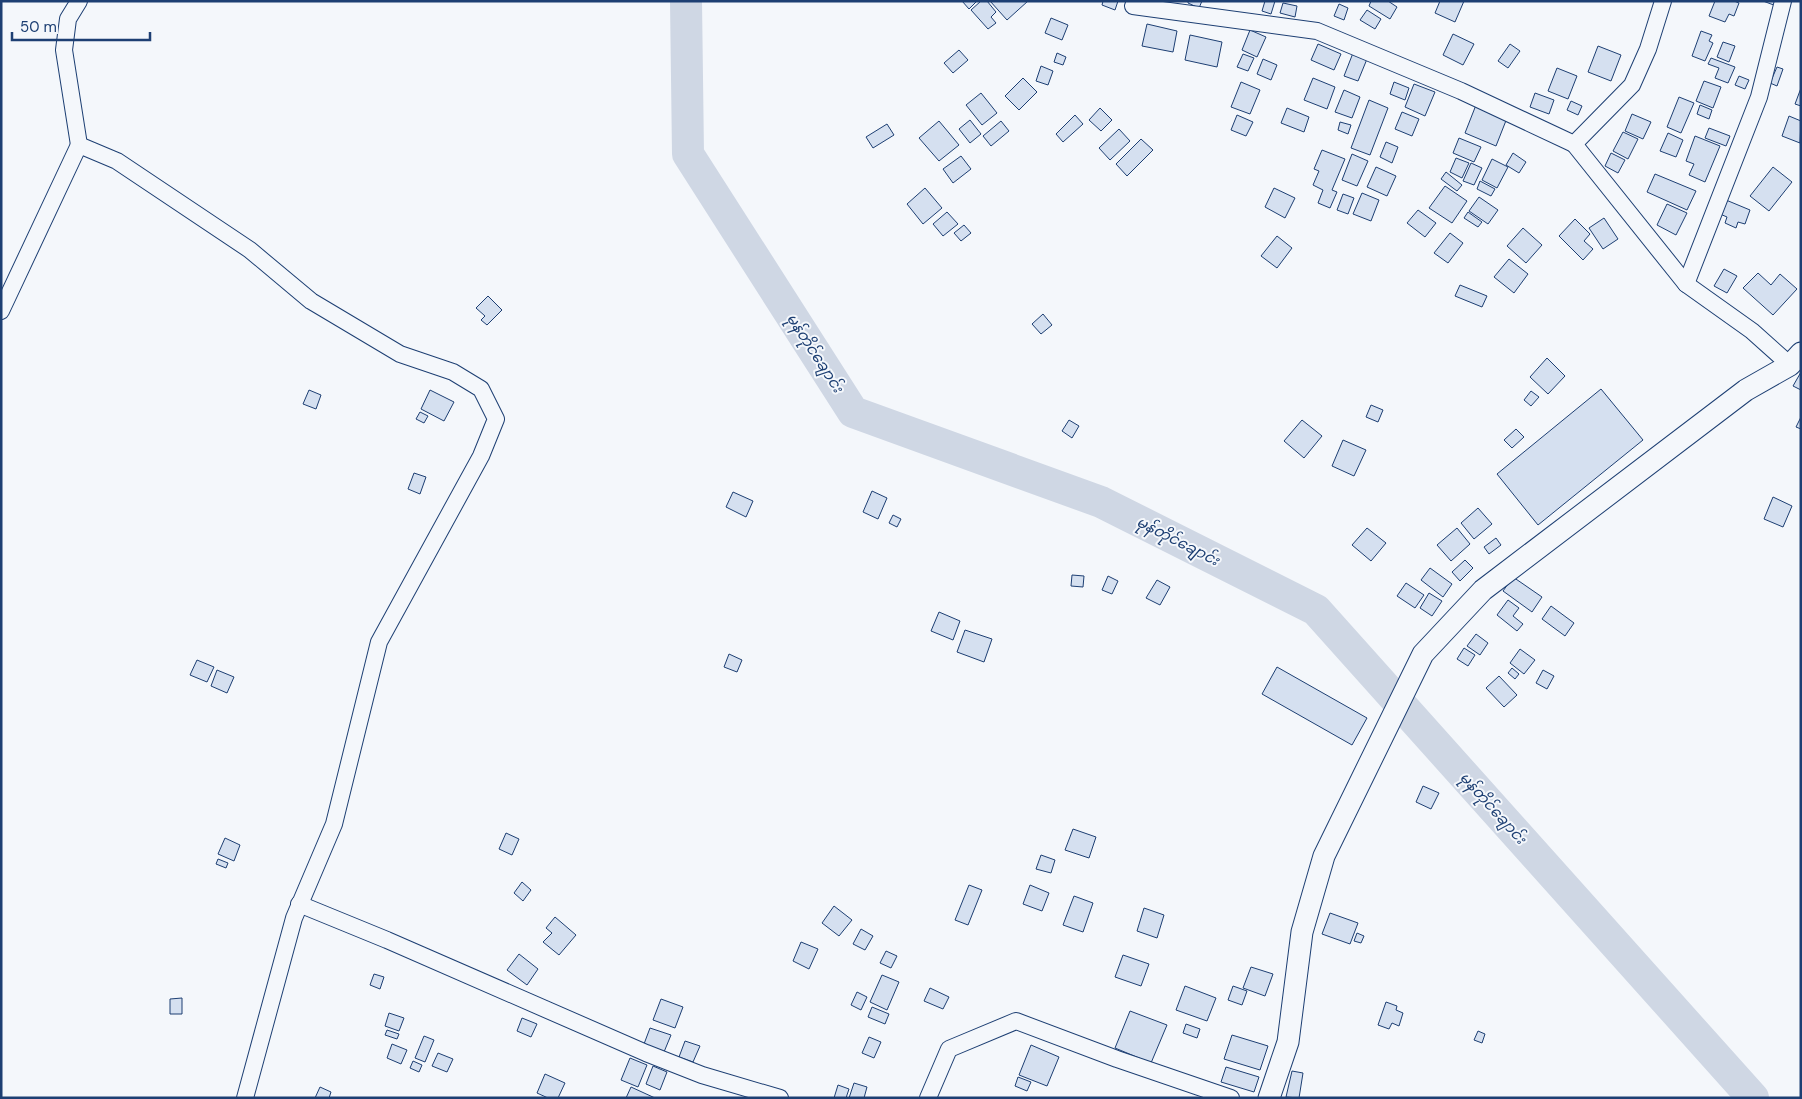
<svg xmlns="http://www.w3.org/2000/svg" width="1802" height="1099" font-family="'DM Sans','Noto Sans Myanmar',sans-serif">
<rect width="100%" height="100%" fill="#f4f7fb"/>
<g fill="none" stroke-linecap="round" stroke-linejoin="round">
<!-- river -->
<polyline stroke="#cfd7e4" stroke-width="32" points="686,1 688,154 853,412 1101,502 1316,610 1753,1098"/>
</g>
<!-- building -->
<g fill="#d5e0f0" stroke="#1d3f73">
<polygon points="962,1 977,1 969,9"/>
<polygon points="981,1 987,1 996,12 991,17 996,23 988,29 971,10"/>
<polygon points="990,1 1028,1 1007,20"/>
<polygon points="1103,1 1118,1 1115,10 1102,5"/>
<polygon points="1188,1 1202,1 1199,8 1188,3"/>
<polygon points="1265,1 1275,1 1271,14 1262,11"/>
<polygon points="1371,1 1388,1 1397,7 1390,19 1369,6"/>
<polygon points="1440,1 1464,1 1455,22 1435,13"/>
<polygon points="1715,1 1734,1 1739,3 1734,16 1729,14 1725,22 1709,16"/>
<polygon points="1763,1 1780,1 1779,7"/>
<polygon points="1283,3 1297,6 1295,17 1280,13"/>
<polygon points="1339,4 1348,8 1344,20 1334,16"/>
<polygon points="1367,10 1381,19 1375,29 1360,20"/>
<polygon points="1051,18 1068,25 1062,40 1045,33"/>
<polygon points="1147,24 1177,31 1173,52 1142,46"/>
<polygon points="1250,30 1266,37 1257,57 1242,50"/>
<polygon points="1701,31 1712,35 1709,41 1713,43 1705,61 1692,56"/>
<polygon points="1453,34 1474,44 1463,65 1443,55"/>
<polygon points="1190,35 1222,42 1217,67 1185,60"/>
<polygon points="1723,42 1735,46 1729,62 1717,57"/>
<polygon points="1318,44 1341,54 1334,70 1311,60"/>
<polygon points="1510,44 1520,51 1508,68 1498,61"/>
<polygon points="1598,46 1621,55 1611,81 1588,72"/>
<polygon points="959,50 968,60 953,73 944,63"/>
<polygon points="1057,53 1066,57 1063,65 1054,62"/>
<polygon points="1353,53 1367,59 1358,81 1344,76"/>
<polygon points="1243,54 1254,58 1248,71 1237,67"/>
<polygon points="1711,58 1735,67 1728,83 1715,78 1719,68 1708,64"/>
<polygon points="1263,59 1277,65 1271,80 1257,74"/>
<polygon points="1041,66 1053,71 1048,85 1036,81"/>
<polygon points="1777,67 1783,69 1777,86 1770,83"/>
<polygon points="1557,68 1577,76 1568,99 1548,91"/>
<polygon points="1739,76 1749,80 1745,89 1735,85"/>
<polygon points="1023,78 1037,92 1019,110 1005,96"/>
<polygon points="1313,78 1335,87 1327,109 1304,100"/>
<polygon points="1704,81 1721,87 1713,108 1696,101"/>
<polygon points="1241,82 1260,90 1250,114 1231,107"/>
<polygon points="1394,82 1409,88 1405,100 1390,94"/>
<polygon points="1414,84 1435,92 1425,116 1405,107"/>
<polygon points="1801,88 1801,106 1795,104"/>
<polygon points="1344,90 1360,97 1352,118 1335,112"/>
<polygon points="981,93 997,113 982,125 966,105"/>
<polygon points="1535,93 1554,100 1549,114 1530,107"/>
<polygon points="1679,97 1694,103 1681,133 1667,127"/>
<polygon points="1369,100 1388,108 1370,155 1351,148"/>
<polygon points="1571,101 1582,106 1578,115 1567,110"/>
<polygon points="1476,105 1507,118 1496,146 1465,133"/>
<polygon points="1700,105 1712,110 1709,119 1697,114"/>
<polygon points="1100,108 1112,120 1101,131 1089,120"/>
<polygon points="1287,108 1309,117 1304,132 1281,123"/>
<polygon points="1402,112 1419,119 1412,136 1395,129"/>
<polygon points="1632,114 1651,122 1643,139 1625,131"/>
<polygon points="1075,115 1083,124 1063,142 1056,134"/>
<polygon points="1237,115 1253,122 1246,136 1231,130"/>
<polygon points="1789,116 1801,121 1800,143 1782,136"/>
<polygon points="970,120 981,134 970,143 959,129"/>
<polygon points="939,121 959,145 939,161 919,138"/>
<polygon points="1001,121 1009,131 991,146 983,136"/>
<polygon points="1340,122 1351,125 1348,134 1338,130"/>
<polygon points="887,124 894,135 873,148 866,137"/>
<polygon points="1709,128 1730,136 1726,146 1705,138"/>
<polygon points="1119,129 1130,141 1110,160 1099,148"/>
<polygon points="1623,132 1638,139 1628,159 1613,151"/>
<polygon points="1668,133 1683,140 1676,157 1660,151"/>
<polygon points="1695,136 1720,146 1705,182 1689,175 1694,164 1686,161"/>
<polygon points="1459,138 1481,147 1474,162 1453,153"/>
<polygon points="1141,139 1153,150 1127,176 1116,164"/>
<polygon points="1386,142 1398,147 1392,163 1380,157"/>
<polygon points="1322,150 1345,159 1332,190 1337,192 1330,208 1318,203 1323,190 1313,185 1319,171 1314,169"/>
<polygon points="1513,153 1526,162 1519,173 1506,165"/>
<polygon points="1611,153 1625,160 1618,173 1605,166"/>
<polygon points="1352,154 1368,161 1357,186 1342,180"/>
<polygon points="961,156 971,169 953,183 943,169"/>
<polygon points="1456,158 1469,163 1462,178 1450,172"/>
<polygon points="1492,159 1508,167 1497,188 1482,180"/>
<polygon points="1471,163 1482,168 1474,185 1463,181"/>
<polygon points="1376,167 1396,176 1387,196 1367,187"/>
<polygon points="1773,167 1792,182 1769,211 1750,196"/>
<polygon points="1446,172 1462,185 1457,191 1441,179"/>
<polygon points="1655,174 1696,191 1687,210 1647,192"/>
<polygon points="1480,181 1495,189 1491,196 1477,189"/>
<polygon points="1445,186 1467,201 1452,223 1429,208"/>
<polygon points="925,188 942,208 923,224 907,204"/>
<polygon points="1274,188 1295,198 1285,218 1265,207"/>
<polygon points="1362,193 1379,200 1371,221 1353,214"/>
<polygon points="1343,194 1354,198 1348,214 1337,210"/>
<polygon points="1479,197 1498,210 1488,224 1469,211"/>
<polygon points="1726,200 1750,210 1745,224 1738,222 1736,228 1725,223 1727,217 1720,214"/>
<polygon points="1667,204 1687,213 1676,235 1657,225"/>
<polygon points="1418,210 1436,223 1425,237 1407,223"/>
<polygon points="947,212 958,224 943,236 933,224"/>
<polygon points="1468,212 1482,222 1478,227 1464,218"/>
<polygon points="1604,218 1618,239 1603,249 1589,228"/>
<polygon points="1575,219 1590,234 1584,241 1593,249 1583,260 1559,236"/>
<polygon points="964,225 971,233 961,241 954,233"/>
<polygon points="1523,228 1542,245 1526,263 1507,246"/>
<polygon points="1450,233 1463,243 1448,263 1434,253"/>
<polygon points="1277,236 1292,248 1277,268 1261,256"/>
<polygon points="1509,259 1528,274 1514,293 1494,277"/>
<polygon points="1724,269 1737,276 1727,293 1714,286"/>
<polygon points="1758,273 1771,285 1780,274 1797,289 1773,315 1743,288"/>
<polygon points="1460,285 1487,296 1482,307 1455,296"/>
<polygon points="488,296 502,310 487,325 481,320 485,316 476,308"/>
<polygon points="1043,314 1052,325 1041,334 1032,324"/>
<polygon points="1547,358 1565,376 1548,394 1530,377"/>
<polygon points="1801,372 1801,390 1793,386"/>
<polygon points="1601,389 1643,440 1538,525 1497,474"/>
<polygon points="309,390 321,395 316,409 303,404"/>
<polygon points="430,390 454,402 444,421 421,409"/>
<polygon points="1531,391 1539,397 1531,406 1524,400"/>
<polygon points="1371,405 1383,410 1378,422 1366,417"/>
<polygon points="420,412 428,416 424,423 416,419"/>
<polygon points="1801,417 1801,429 1796,427"/>
<polygon points="1069,420 1079,426 1072,438 1062,431"/>
<polygon points="1302,420 1322,436 1304,458 1284,441"/>
<polygon points="1516,429 1524,437 1512,448 1504,440"/>
<polygon points="1343,440 1366,450 1354,476 1332,466"/>
<polygon points="414,473 426,477 420,494 408,489"/>
<polygon points="872,491 887,498 878,519 863,512"/>
<polygon points="733,492 753,501 746,517 726,507"/>
<polygon points="1773,497 1792,506 1783,527 1764,519"/>
<polygon points="1478,508 1492,524 1474,539 1461,523"/>
<polygon points="893,515 901,519 897,527 889,523"/>
<polygon points="1367,528 1386,543 1371,561 1352,545"/>
<polygon points="1457,528 1470,544 1451,561 1437,545"/>
<polygon points="1496,538 1501,545 1489,554 1484,547"/>
<polygon points="1465,560 1473,568 1460,581 1452,572"/>
<polygon points="1430,568 1452,584 1443,597 1421,580"/>
<polygon points="1072,575 1084,576 1083,587 1071,586"/>
<polygon points="1108,576 1118,581 1112,594 1102,590"/>
<polygon points="1513,577 1542,597 1532,612 1503,591"/>
<polygon points="1157,580 1170,587 1160,605 1146,598"/>
<polygon points="1406,583 1424,595 1415,608 1397,596"/>
<polygon points="1429,593 1442,601 1432,616 1420,608"/>
<polygon points="1508,600 1519,608 1513,616 1523,624 1517,631 1497,615"/>
<polygon points="1551,606 1574,623 1565,636 1542,619"/>
<polygon points="939,612 960,621 953,640 931,631"/>
<polygon points="965,630 992,639 984,662 957,652"/>
<polygon points="1476,634 1488,643 1480,655 1467,646"/>
<polygon points="1464,648 1475,655 1468,666 1457,659"/>
<polygon points="1520,649 1535,660 1524,674 1510,663"/>
<polygon points="729,654 742,660 737,672 724,667"/>
<polygon points="197,660 214,667 207,682 190,675"/>
<polygon points="1277,667 1367,718 1352,745 1262,694"/>
<polygon points="1512,668 1519,674 1515,679 1508,673"/>
<polygon points="217,670 234,677 227,693 211,686"/>
<polygon points="1543,670 1554,676 1547,689 1536,683"/>
<polygon points="1499,676 1517,695 1504,707 1486,688"/>
<polygon points="1423,786 1439,793 1431,809 1416,802"/>
<polygon points="1073,829 1096,837 1089,858 1065,850"/>
<polygon points="506,833 519,839 512,855 499,849"/>
<polygon points="225,838 240,845 234,861 218,854"/>
<polygon points="1041,855 1055,860 1051,873 1036,869"/>
<polygon points="218,859 228,863 226,868 216,864"/>
<polygon points="522,882 531,890 523,901 514,893"/>
<polygon points="969,885 982,890 968,925 955,920"/>
<polygon points="1030,885 1049,893 1042,911 1023,904"/>
<polygon points="1074,896 1093,903 1083,932 1063,925"/>
<polygon points="834,906 852,920 839,936 822,923"/>
<polygon points="1144,908 1164,915 1157,938 1137,931"/>
<polygon points="1330,913 1358,923 1350,944 1322,934"/>
<polygon points="555,917 576,935 559,955 543,942 552,933 546,928"/>
<polygon points="861,929 873,936 865,950 853,944"/>
<polygon points="1357,933 1364,936 1361,943 1354,941"/>
<polygon points="801,942 818,949 809,969 793,961"/>
<polygon points="886,951 897,956 891,968 880,963"/>
<polygon points="519,954 538,969 527,985 507,970"/>
<polygon points="1123,955 1149,964 1141,986 1115,977"/>
<polygon points="1251,967 1273,974 1265,996 1243,988"/>
<polygon points="374,974 384,977 380,989 370,985"/>
<polygon points="882,975 899,982 887,1010 870,1002"/>
<polygon points="1185,986 1216,998 1207,1021 1176,1010"/>
<polygon points="1233,986 1247,991 1242,1005 1228,1000"/>
<polygon points="930,988 949,997 943,1009 924,1001"/>
<polygon points="857,992 867,997 861,1010 851,1005"/>
<polygon points="182,998 182,1014 170,1014 170,999"/>
<polygon points="661,999 683,1007 675,1028 653,1020"/>
<polygon points="1386,1002 1397,1006 1396,1010 1403,1013 1399,1026 1392,1023 1389,1029 1378,1025"/>
<polygon points="872,1007 889,1014 885,1024 868,1017"/>
<polygon points="1130,1011 1167,1025 1151,1063 1115,1048"/>
<polygon points="389,1013 404,1018 399,1031 385,1026"/>
<polygon points="522,1018 537,1024 531,1037 517,1031"/>
<polygon points="1186,1024 1200,1029 1197,1038 1183,1033"/>
<polygon points="650,1028 671,1035 664,1052 644,1044"/>
<polygon points="387,1030 399,1034 397,1039 385,1035"/>
<polygon points="1478,1031 1485,1034 1482,1043 1474,1040"/>
<polygon points="1232,1035 1268,1046 1260,1070 1224,1059"/>
<polygon points="424,1036 434,1040 425,1062 415,1058"/>
<polygon points="869,1037 881,1042 874,1058 862,1053"/>
<polygon points="685,1041 700,1046 693,1062 679,1057"/>
<polygon points="392,1044 407,1050 401,1064 387,1058"/>
<polygon points="1031,1045 1059,1057 1047,1086 1019,1075"/>
<polygon points="438,1053 453,1059 447,1072 432,1066"/>
<polygon points="630,1058 647,1065 638,1087 621,1080"/>
<polygon points="413,1061 422,1065 419,1072 410,1068"/>
<polygon points="653,1066 667,1072 660,1090 646,1084"/>
<polygon points="1226,1067 1259,1077 1254,1092 1221,1082"/>
<polygon points="1292,1071 1303,1073 1299,1098 1286,1097"/>
<polygon points="545,1074 565,1083 558,1098 548,1098 537,1093"/>
<polygon points="1018,1077 1031,1082 1027,1091 1015,1086"/>
<polygon points="854,1083 867,1087 864,1098 849,1098"/>
<polygon points="838,1085 849,1089 846,1098 834,1098"/>
<polygon points="320,1087 331,1092 329,1098 315,1098"/>
<polygon points="631,1087 655,1098 626,1098"/>
</g>
<g fill="none" stroke-linecap="round" stroke-linejoin="round">
<!-- minor casing -->
<g stroke="#1d3f73" stroke-width="18">
<g id="minor">
<polyline points="79,1 68,19 64,50 79,145 117,161 250,250 311,301 400,354 453,372 481,389 496,419 481,456 379,642 334,824 294,918 245,1098"/>
<polyline points="1133,6 1317,31 1461,91 1574,144 1632,85 1648,49 1663,1"/>
<polyline points="1574,144 1686,284 1752,331 1790,365"/>
<polyline points="1686,284 1759,97 1783,1"/>
<polyline points="1,311 79,145"/>
<polyline points="299,904 387,940 646,1053 702,1075 780,1098"/>
<polyline points="928,1098 949,1049 1016,1021 1117,1059 1231,1098"/>
</g>
</g>
<!-- tertiary casing -->
<g stroke="#1d3f73" stroke-width="23">
<polyline id="tertiary" points="1269,1098 1288,1042 1302,932 1324,856 1423,654 1483,590 1746,390 1790,365 1801,353"/>
</g>
<!-- minor -->
<use href="#minor" stroke="#f4f7fb" stroke-width="16"/>
<!-- tertiary -->
<use href="#tertiary" stroke="#f4f7fb" stroke-width="21"/>
</g>
<g text-anchor="middle" stroke-width="4" stroke-linejoin="round" paint-order="stroke">
<!-- water labels -->
<g font-size="15" font-style="italic" fill="#1d3f73" stroke="#f4f7fb">
<text transform="translate(815 353) rotate(57)" y="5">မုန်တိုင်ချောင်း</text>
<text transform="translate(1178 541) rotate(27)" y="5">မုန်တိုင်ချောင်း</text>
<text transform="translate(1493 808) rotate(48)" y="5">မုန်တိုင်ချောင်း</text>
</g>
</g>
<!-- border -->
<rect width="1802" height="1099" fill="none" stroke="#1d3f73" stroke-width="5"/>
<!-- scale -->
<path d="M12 32v8h138v-8" fill="none" stroke="#1d3f73" stroke-width="2.5"/>
<text x="20" y="32" font-size="15" fill="#1d3f73" stroke="#f4f7fb" stroke-width="4" paint-order="stroke">50 m</text>
</svg>
